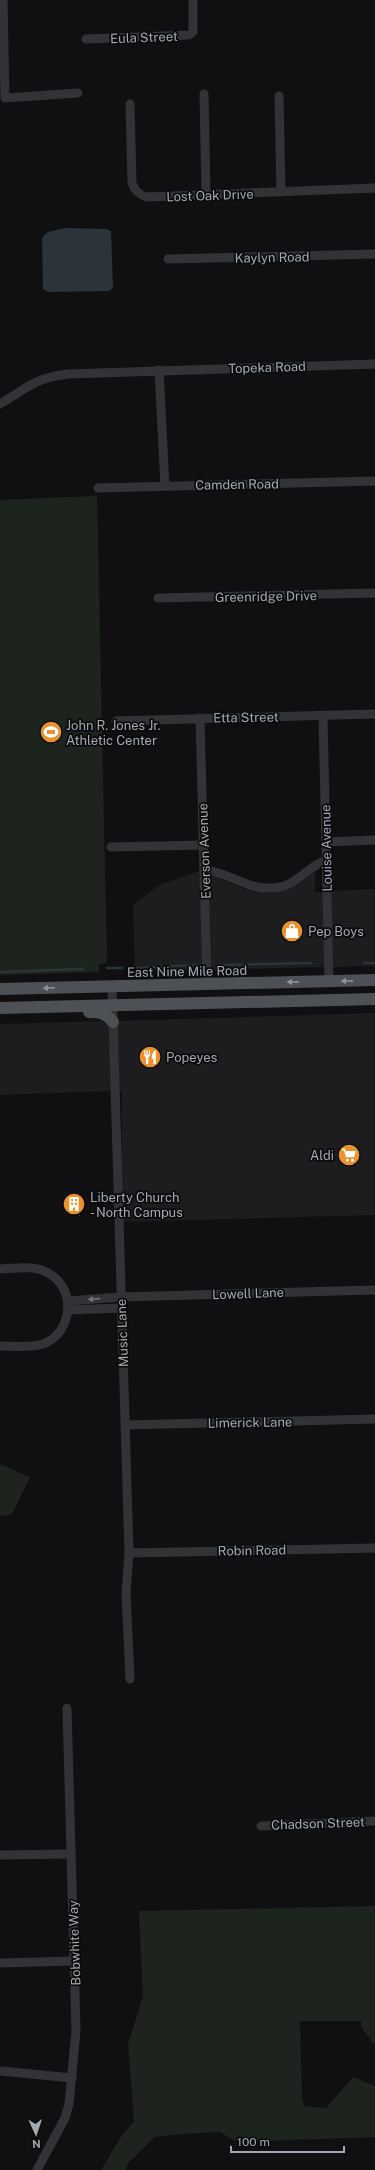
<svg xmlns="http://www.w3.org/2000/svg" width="375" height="2170" font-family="'Public Sans',sans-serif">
<rect width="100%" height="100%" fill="#101012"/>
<!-- built -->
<g fill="#1c1d1f">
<polygon points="200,871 203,970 135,971 133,905 159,885"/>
<polygon points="315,871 315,892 324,892 325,967 211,970 208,874 244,889 265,893 287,889 299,884"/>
<polygon points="375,889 375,966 333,967 331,891"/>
<polygon points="375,1013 375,1215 122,1222 122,1091 119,1091 117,1021"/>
<polygon points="109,1021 111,1091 0,1095 0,1024"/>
</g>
<!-- green -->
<g fill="#1d241d">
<polygon points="97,496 107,963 99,964 99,972 0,975 0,500"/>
<polygon points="0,1464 30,1477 12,1514 0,1516"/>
<polygon points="375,1906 375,2045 361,2027 361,2021 300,2021 302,2096 304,2106 326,2108 353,2077 375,2086 375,2137 237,2142 220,2132 183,2134 155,2137 128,2163 126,2170 101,2170 121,2137 134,2121 128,2044 143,1996 139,1911"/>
</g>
<!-- water -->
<polygon fill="#2a343a" points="66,228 106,229 111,231 113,288 109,291 49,292 43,289 42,238 48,232"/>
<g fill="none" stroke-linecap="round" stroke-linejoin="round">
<!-- stream -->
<g stroke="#2a343a" stroke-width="2.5">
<polyline points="364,963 375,963"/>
<polyline points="219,965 311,963"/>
<polyline points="107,968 122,968"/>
<polyline points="137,968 198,965"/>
<polyline points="0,972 83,969"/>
</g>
<!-- minor -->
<g stroke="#313336" stroke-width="9">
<polyline points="3,0 5,98 78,93"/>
<polyline points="86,39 189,35 193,32 193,0"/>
<polyline points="204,94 206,195"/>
<polyline points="279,96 281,192"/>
<path d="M130 104 132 183C135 191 139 195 147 197L375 188"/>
<polyline points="168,259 375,254"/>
<polyline points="159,370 165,486"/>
<path d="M0 404C27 388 34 378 68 374L375 364"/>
<polyline points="98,488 375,481"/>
<polyline points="158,598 375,593"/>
<polyline points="323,716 329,981"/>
<polyline points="200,718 207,984"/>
<polyline points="116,721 375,714"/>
<polyline points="326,842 375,840"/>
<polyline points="111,847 203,845"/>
<path d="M204 870C234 873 251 895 284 886 301 881 310 864 327 861"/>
<polyline points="112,986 129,1553 126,1593 130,1679"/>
<path d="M0 1269C16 1268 34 1265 48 1273 77 1288 73 1333 43 1344 30 1348 14 1346 0 1346"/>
<polyline points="68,1301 121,1297 375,1290"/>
<polyline points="68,1310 121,1308"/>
<polyline points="125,1425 375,1419"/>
<polyline points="129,1553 375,1548"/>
<polyline points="261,1826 375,1821"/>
<polyline points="0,1855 71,1854"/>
<polyline points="0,1963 75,1961"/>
<polyline points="1,2071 72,2078"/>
<polyline points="37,2170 65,2118 69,2104 76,2031 67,1708"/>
</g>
<!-- major -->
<g stroke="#4d5055" stroke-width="12">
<polyline points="0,989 375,980"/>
<polyline points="0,1008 375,999"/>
<path d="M89 1012C100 1012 106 1013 113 1022"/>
</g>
</g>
<!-- one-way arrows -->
<defs><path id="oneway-solid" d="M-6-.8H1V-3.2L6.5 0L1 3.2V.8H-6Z"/></defs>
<g fill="#8d939b">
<use href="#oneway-solid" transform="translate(347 981) rotate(179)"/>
<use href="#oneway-solid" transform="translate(293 982) rotate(179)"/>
<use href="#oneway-solid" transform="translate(49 988) rotate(178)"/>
</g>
<use fill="#6f747a" href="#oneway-solid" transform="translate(94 1299) rotate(176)"/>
<!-- icons -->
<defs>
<g id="stadium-disc" transform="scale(1.15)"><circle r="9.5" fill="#eb922e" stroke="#0b0b0d"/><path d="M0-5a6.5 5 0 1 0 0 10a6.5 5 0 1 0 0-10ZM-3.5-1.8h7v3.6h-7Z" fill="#fff"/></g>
<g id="shop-disc" transform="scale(1.15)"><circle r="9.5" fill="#eb922e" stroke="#0b0b0d"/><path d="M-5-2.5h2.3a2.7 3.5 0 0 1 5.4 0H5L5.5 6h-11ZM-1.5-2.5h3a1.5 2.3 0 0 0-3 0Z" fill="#fff"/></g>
<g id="restaurant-disc" transform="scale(1.15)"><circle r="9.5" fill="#eb922e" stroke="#0b0b0d"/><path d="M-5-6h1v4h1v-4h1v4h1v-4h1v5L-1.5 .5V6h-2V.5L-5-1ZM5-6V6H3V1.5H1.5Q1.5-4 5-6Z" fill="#fff"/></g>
<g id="supermarket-disc" transform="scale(1.15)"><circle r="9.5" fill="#eb922e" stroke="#0b0b0d"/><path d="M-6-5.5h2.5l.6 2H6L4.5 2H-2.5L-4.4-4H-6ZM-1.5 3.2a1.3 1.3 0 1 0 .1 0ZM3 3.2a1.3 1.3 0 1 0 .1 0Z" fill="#fff"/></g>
<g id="building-disc" transform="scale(1.15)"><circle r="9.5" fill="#eb922e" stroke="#0b0b0d"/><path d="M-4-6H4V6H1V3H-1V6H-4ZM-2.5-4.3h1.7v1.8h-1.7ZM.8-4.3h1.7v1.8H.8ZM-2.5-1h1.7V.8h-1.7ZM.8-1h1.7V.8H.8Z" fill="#fff"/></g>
</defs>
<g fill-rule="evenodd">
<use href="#stadium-disc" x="51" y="732"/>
<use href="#shop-disc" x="292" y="931"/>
<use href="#restaurant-disc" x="150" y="1057"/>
<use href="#supermarket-disc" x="349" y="1155"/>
<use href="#building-disc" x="74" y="1204"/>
</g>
<g text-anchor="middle" stroke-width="3.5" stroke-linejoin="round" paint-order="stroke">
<!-- street labels -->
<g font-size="13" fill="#a2a9b2" stroke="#0b0b0d">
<text transform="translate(144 37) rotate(-2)" y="5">Eula Street</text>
<text transform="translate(210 195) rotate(-2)" y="5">Lost Oak Drive</text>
<text transform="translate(272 257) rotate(-1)" y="5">Kaylyn Road</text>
<text transform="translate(267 367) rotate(-2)" y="5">Topeka Road</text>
<text transform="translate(237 484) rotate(-1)" y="5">Camden Road</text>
<text transform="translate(266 596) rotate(-1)" y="5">Greenridge Drive</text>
<text transform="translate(246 717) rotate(-1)" y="5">Etta Street</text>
<text transform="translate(326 848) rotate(-91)" y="5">Louise Avenue</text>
<text transform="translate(204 851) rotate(-92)" y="5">Everson Avenue</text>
<text transform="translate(187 971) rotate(-1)" y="5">East Nine Mile Road</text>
<text transform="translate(248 1293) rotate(-2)" y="5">Lowell Lane</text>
<text transform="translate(122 1333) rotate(-92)" y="5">Music Lane</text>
<text transform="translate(250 1422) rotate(-1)" y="5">Limerick Lane</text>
<text transform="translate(252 1550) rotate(-1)" y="5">Robin Road</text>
<text transform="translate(318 1823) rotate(-2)" y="5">Chadson Street</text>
<text transform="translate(74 1943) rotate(-92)" y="5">Bobwhite Way</text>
</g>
<!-- poi labels -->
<g font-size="13" fill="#a2a9b2" stroke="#0b0b0d" text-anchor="start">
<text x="66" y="730">John R. Jones Jr.<tspan x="66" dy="15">Athletic Center</tspan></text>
<text x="308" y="936">Pep Boys</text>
<text x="166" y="1062">Popeyes</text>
<text x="334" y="1160" text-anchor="end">Aldi</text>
<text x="90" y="1202">Liberty Church<tspan x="90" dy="15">- North Campus</tspan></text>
</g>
</g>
<!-- north arrow -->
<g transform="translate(36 2134) rotate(177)" stroke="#0b0b0d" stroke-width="3" paint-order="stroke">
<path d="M0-3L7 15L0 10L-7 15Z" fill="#a2a9b2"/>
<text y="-6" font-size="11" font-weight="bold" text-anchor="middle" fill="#a2a9b2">N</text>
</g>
<!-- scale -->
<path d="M231 2146v6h113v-6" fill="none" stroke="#a2a9b2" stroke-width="2"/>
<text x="237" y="2146" font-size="12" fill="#a2a9b2" stroke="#0b0b0d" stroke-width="3" paint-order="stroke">100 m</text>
</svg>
